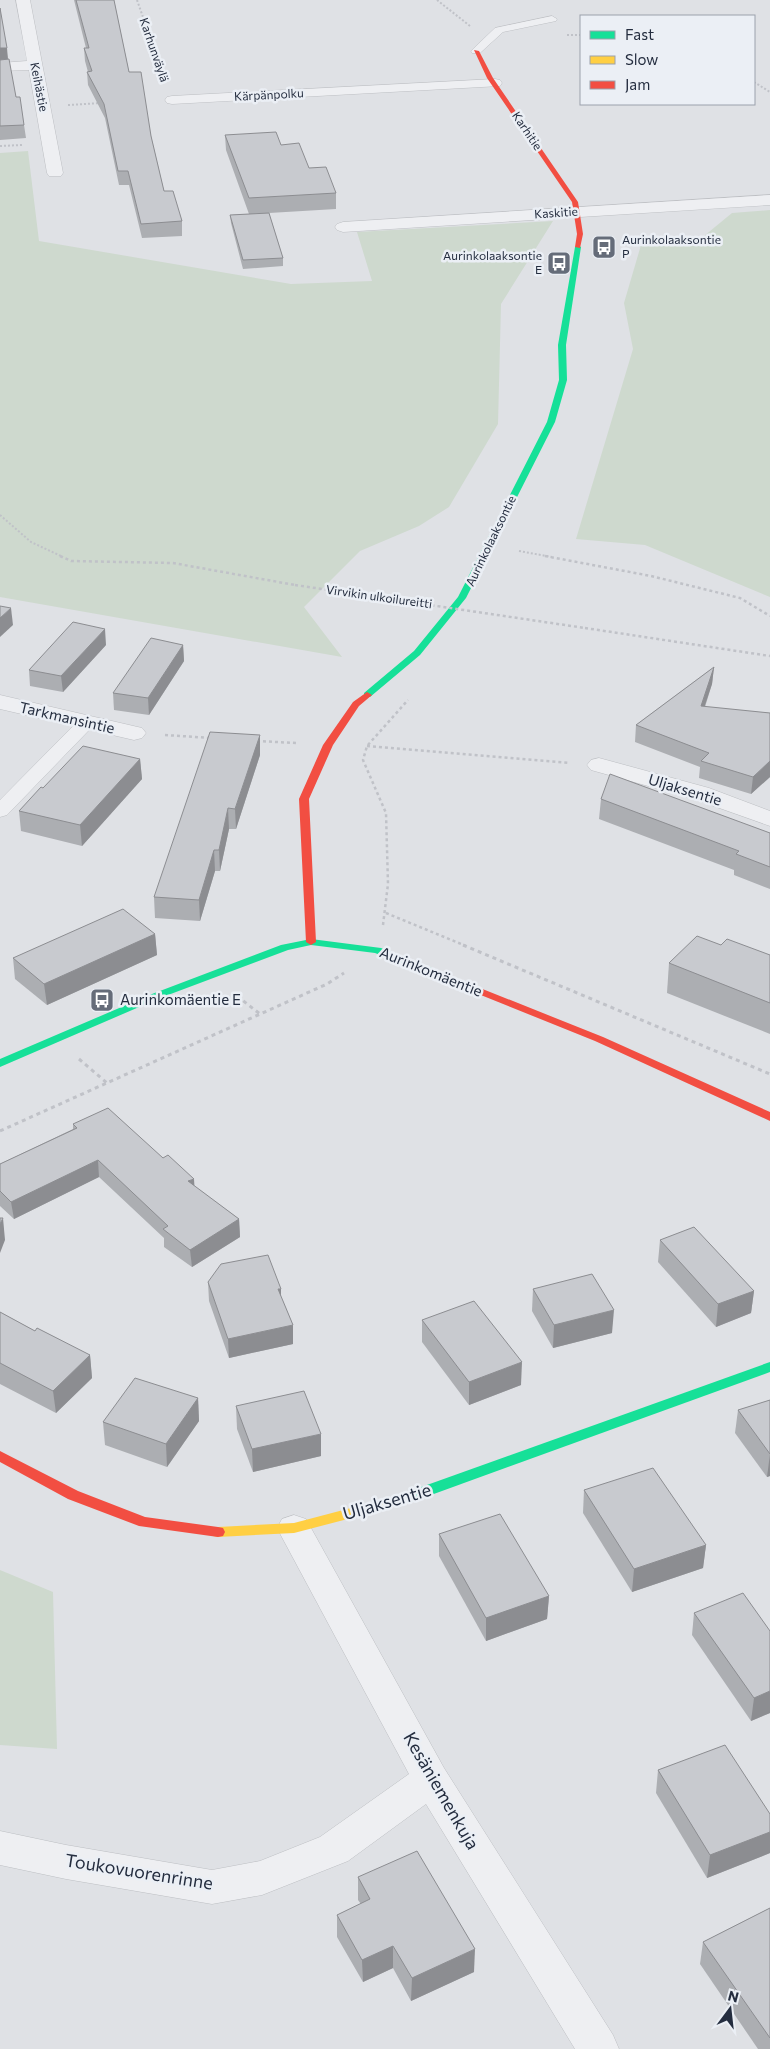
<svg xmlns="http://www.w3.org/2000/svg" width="770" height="2049" font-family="Commissioner,sans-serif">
<rect width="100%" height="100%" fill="#dfe1e5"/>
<!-- green -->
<g fill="#ced9ce">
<polygon points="28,151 39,241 291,284 372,281 357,232 553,221 501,304 498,424 449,507 419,526 360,551 304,607 342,657 0,597 0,153"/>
<polygon points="770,210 770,597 645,545 576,539 633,349 624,303 641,245 704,236 732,213"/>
<polygon points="0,1570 53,1592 57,1749 0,1745"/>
</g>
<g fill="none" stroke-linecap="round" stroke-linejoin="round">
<!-- lane casing -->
<g stroke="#bdbfc3" stroke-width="1">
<g id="lane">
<polygon points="552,16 557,19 556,21 503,32 480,53 472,53 471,51 495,28"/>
<polygon points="87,717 93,718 96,722 93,726 7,815 0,817 0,800 81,718"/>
</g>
</g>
<!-- street casing -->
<g stroke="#bdbfc3" stroke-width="1">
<g id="street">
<polygon points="16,0 30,0 63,173 61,176 49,176 47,173 29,70 0,71 0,63 27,61"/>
<polygon points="495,79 500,80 502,83 500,86 172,104 167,103 165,100 167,97 172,96"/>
<polygon points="770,195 770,205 343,232 337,230 335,227 337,224 343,222"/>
<polygon points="0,695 142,728 146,733 142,738 134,740 0,709"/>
<polygon points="599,758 709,788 770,811 770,826 691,798 591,770 587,765 591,760"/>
<polygon points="294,1515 306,1519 444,1768 613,2035 619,2049 575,2049 426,1804 348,1861 262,1895 212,1904 66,1879 0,1865 0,1831 66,1845 212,1870 260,1861 320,1837 409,1774 277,1528 282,1519"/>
</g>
</g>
<!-- path-far2 -->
<g stroke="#c0c2c8" stroke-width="2" stroke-dasharray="2 2" stroke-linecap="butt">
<polyline points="137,0 164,77"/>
<polyline points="437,0 470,26"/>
<polyline points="567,35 581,35"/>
<polyline points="754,82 770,92"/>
<polyline points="68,105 102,103"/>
<polyline points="0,146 22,145"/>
<polyline points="0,515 31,542 63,557"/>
<polyline points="519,551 552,557"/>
</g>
<!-- path-far1 -->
<g stroke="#c0c2c8" stroke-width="2.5" stroke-dasharray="3 3" stroke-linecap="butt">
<polyline points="60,556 71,561 173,563 295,585"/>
<polyline points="545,556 651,576 740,598 770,616"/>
<polyline points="585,628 770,656"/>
<polyline points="165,735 211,738"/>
<polyline points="257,741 296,743"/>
<polyline points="367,746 570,763"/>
<polyline points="386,913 466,946"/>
<polyline points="383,925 388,884 386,813 363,760 367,746 408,700"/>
</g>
<!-- path -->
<g stroke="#c0c2c8" stroke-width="3" stroke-dasharray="4 4" stroke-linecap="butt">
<polyline points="463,945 770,1074"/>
<polyline points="237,996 260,1014"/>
<polyline points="79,1059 107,1083"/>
<polyline points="0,1131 327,984 344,973"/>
</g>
<!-- lane -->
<use href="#lane" fill="#eeeff2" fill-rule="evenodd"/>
<!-- street -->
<use href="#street" fill="#eeeff2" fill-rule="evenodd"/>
<!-- fast -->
<g fill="#16e098" fill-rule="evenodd">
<polygon points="578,245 581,247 566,345 567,380 555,422 466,598 420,655 370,697 364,697 364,693 414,651 458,597 547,422 559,380 558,345 575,247"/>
<polygon points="311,939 381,948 449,975 450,977 449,979 441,979 375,953 311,945 288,950 160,998 0,1067 0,1059 152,994 281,945"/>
<polygon points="770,1362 770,1372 409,1503 404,1504 399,1503 397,1499 399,1495"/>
</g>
<!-- slow -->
<polygon fill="#ffcf43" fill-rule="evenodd" points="404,1494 409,1495 411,1499 409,1503 294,1533 218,1537 213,1536 211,1532 213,1528 218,1527 294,1523"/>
<!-- jam -->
<g fill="#f24e42" fill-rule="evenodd">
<polygon points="474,50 479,51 493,78 578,202 583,234 580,248 575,247 577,234 572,202 487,78"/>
<polygon points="367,692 372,695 359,706 333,745 309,799 316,942 311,945 306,942 299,799 323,745 353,702"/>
<polygon points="445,974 603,1037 770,1112 770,1121 595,1041 441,979 440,977 441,975"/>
<polygon points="0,1451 78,1491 145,1517 218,1527 223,1528 225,1532 223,1536 218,1537 139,1526 68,1499 0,1462"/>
</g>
<!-- path-bridge -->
<polyline stroke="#c0c2c8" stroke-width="2.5" stroke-dasharray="3 3" stroke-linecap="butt" points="295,585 585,628"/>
</g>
<!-- wall -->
<g fill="#acaeb2">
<polygon points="74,0 114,0 129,72 151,136 164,191 182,221 182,236 142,238 129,185 119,185 105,118 88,85 87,72 88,72 85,61 84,48 86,48"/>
<polygon points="0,8 8,60 16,97 24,125 26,138 0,140"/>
<polygon points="225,135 281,145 309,168 336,193 336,209 269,213 283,258 283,266 243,269 231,223 230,215 249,214 226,150"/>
<polygon points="106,645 63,692 30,686 29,670"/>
<polygon points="183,645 184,661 149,715 114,710 113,693"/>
<polygon points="714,667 712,684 705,707 770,713 770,777 751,794 699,778 700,767 635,742 636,725"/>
<polygon points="260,735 260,755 236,829 229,829 220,871 215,871 200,921 155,918 154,897"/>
<polygon points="140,759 142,779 82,846 21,831 19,811 43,788"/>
<polygon points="601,799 770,833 770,889 734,875 734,870 599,819"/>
<polygon points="155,934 157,955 47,1005 15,979 13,958"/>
<polygon points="721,945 770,955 770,1034 667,993 669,963"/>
<polygon points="73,1124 194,1186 239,1219 240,1237 192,1267 164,1247 164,1238 99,1177 14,1219 0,1206 0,1164 73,1129"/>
<polygon points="660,1240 754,1291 751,1313 716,1327 658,1262"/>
<polygon points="208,1282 281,1289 281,1297 293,1325 293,1344 229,1358 209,1301"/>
<polygon points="533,1289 612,1333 553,1348 532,1311"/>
<polygon points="0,1312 35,1331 90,1355 92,1378 56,1413 0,1384"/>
<polygon points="422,1320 521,1385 469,1405 422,1342"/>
<polygon points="198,1398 199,1421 167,1467 105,1445 103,1422"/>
<polygon points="770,1400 770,1476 767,1477 735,1433 738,1410"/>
<polygon points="236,1406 321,1456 253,1472 237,1429"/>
<polygon points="584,1490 706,1545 703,1568 632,1592 583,1513"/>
<polygon points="439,1534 549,1596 547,1619 486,1641 439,1556"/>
<polygon points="694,1613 770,1631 770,1713 751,1721 692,1635"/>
<polygon points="658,1770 770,1814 770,1853 707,1878 656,1793"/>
<polygon points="358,1877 474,1972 411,2001 393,1968 363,1982 337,1937 337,1915 361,1904 358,1900"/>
<polygon points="770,1908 770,2049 758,2049 700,1964 703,1942"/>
</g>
<!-- shaded-wall -->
<g fill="#8c8d91">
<polygon points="0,48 7,48 8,60 0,62"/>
<polygon points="11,608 13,625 0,637 0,618"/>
<polygon points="105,629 106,645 63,692 61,676"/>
<polygon points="183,645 184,661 149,715 148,698"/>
<polygon points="714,667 712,684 699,723 701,706"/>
<polygon points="260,735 260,755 236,829 235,809"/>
<polygon points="140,759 142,779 82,846 80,825"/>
<polygon points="770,761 770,777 751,794 753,777"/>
<polygon points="228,808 229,829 220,871 219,850"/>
<polygon points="214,850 215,871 200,921 199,900"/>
<polygon points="155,934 157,955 47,1005 44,984"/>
<polygon points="98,1160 99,1177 14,1219 11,1202"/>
<polygon points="194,1179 195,1196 188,1181"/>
<polygon points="3,1218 5,1240 0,1253 0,1224"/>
<polygon points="239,1219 240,1237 192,1267 190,1250"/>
<polygon points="278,1289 281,1289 281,1308"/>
<polygon points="754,1291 751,1313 716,1327 718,1304"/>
<polygon points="614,1310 612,1333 553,1348 554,1325"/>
<polygon points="293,1325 293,1344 229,1358 228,1339"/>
<polygon points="90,1355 92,1378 56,1413 53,1391"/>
<polygon points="522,1362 521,1385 469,1405 469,1382"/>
<polygon points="198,1398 199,1421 167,1467 166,1444"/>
<polygon points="321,1434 321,1456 253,1472 252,1449"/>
<polygon points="770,1454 770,1476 767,1477"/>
<polygon points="706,1545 703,1568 632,1592 634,1569"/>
<polygon points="549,1596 547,1619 486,1641 486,1618"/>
<polygon points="770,1691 770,1713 751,1721 754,1698"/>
<polygon points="770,1832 770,1853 707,1878 710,1855"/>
<polygon points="393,1946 393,1968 363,1982 362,1960"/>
<polygon points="475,1949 474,1972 411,2001 412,1978"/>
</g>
<!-- building -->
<g fill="#c8cacf" stroke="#8c8d91">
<polygon points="76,0 114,0 129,72 141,72 151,136 164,191 173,191 182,221 141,224 128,171 118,171 104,104 87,72 92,71 84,48 89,48"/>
<polygon points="0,8 7,48 0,48"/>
<polygon points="9,59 16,97 20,97 24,125 0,126 0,60"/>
<polygon points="276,132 281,145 299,143 309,168 326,167 336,193 249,198 225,135"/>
<polygon points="269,213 283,258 243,260 230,215"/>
<polygon points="0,606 11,608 0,618"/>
<polygon points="73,622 105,629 61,676 29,670"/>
<polygon points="151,638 183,645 148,698 113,693"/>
<polygon points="714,667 701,706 770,713 770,761 753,777 701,761 709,753 636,725"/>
<polygon points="210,732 260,735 235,809 228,808 219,850 214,850 199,900 154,897"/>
<polygon points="83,746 140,759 80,825 19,811 41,787 43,788"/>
<polygon points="610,774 770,833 770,867 736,854 739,851 601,799"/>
<polygon points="123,909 155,934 44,984 13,958"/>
<polygon points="697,936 721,945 727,939 770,955 770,1003 669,963"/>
<polygon points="108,1108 163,1158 168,1155 194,1179 188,1181 239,1219 190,1250 163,1229 168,1226 98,1160 11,1202 0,1191 0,1164 77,1128 73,1124"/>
<polygon points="0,1218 3,1218 0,1224"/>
<polygon points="694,1227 754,1291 718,1304 660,1240"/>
<polygon points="268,1255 281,1289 278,1289 293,1325 228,1339 208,1282 221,1264"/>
<polygon points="592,1274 614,1310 554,1325 533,1289"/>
<polygon points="474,1301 522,1362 469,1382 422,1320"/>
<polygon points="0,1312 35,1331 37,1328 90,1355 53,1391 0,1363"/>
<polygon points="135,1378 198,1398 166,1444 103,1422"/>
<polygon points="304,1391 321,1434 252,1449 236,1406"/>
<polygon points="770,1400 770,1454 738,1410"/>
<polygon points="653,1468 706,1545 634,1569 584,1490"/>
<polygon points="500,1514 549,1596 486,1618 439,1534"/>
<polygon points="743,1593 770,1631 770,1691 754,1698 694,1613"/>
<polygon points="725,1745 770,1814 770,1832 710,1855 658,1770"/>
<polygon points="417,1851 475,1949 412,1978 393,1946 362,1960 337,1915 370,1899 358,1877"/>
<polygon points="770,1908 770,2038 703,1942"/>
</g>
<!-- icons -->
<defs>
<g id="bus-square" transform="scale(1.25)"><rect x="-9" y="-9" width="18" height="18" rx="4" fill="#656c79" stroke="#ebeff5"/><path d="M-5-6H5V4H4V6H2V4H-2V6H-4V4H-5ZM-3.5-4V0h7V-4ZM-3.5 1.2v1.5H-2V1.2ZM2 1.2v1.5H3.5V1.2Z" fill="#fff"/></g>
</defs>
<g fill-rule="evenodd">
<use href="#bus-square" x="604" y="247"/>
<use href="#bus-square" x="559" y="263"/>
<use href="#bus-square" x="102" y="1000"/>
</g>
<g text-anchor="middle" stroke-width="5" stroke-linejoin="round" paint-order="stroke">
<!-- far-street labels -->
<g font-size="12" fill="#242d3f" stroke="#ebeff5">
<text transform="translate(154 50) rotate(71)" y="4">Karhunväylä</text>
<text transform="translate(39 87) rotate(79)" y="4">Keihästie</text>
<text transform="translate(269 95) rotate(-3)" y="4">Kärpänpolku</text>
<text transform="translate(527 131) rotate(56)" y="4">Karhitie</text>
<text transform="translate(556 213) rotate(-4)" y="4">Kaskitie</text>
<text transform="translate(491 541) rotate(-64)" y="4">Aurinkolaaksontie</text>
<text transform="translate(379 597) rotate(8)" y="4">Virvikin ulkoilureitti</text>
</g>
<!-- far-poi labels -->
<g font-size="12" fill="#242d3f" stroke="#ebeff5" text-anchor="start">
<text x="622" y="244">Aurinkolaaksontie<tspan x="622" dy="14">P</tspan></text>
<text x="542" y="260" text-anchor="end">Aurinkolaaksontie<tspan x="542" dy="14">E</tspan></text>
</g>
<!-- street labels -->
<g font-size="15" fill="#242d3f" stroke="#ebeff5">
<text transform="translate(67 718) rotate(13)" y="5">Tarkmansintie</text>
<text transform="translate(685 790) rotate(17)" y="5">Uljaksentie</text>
<text transform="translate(431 972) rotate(22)" y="5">Aurinkomäentie</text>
</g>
<!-- poi labels -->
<g font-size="15" fill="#242d3f" stroke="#ebeff5" text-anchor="start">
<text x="120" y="1005">Aurinkomäentie E</text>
</g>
<!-- near-street labels -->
<g font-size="18" fill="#242d3f" stroke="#ebeff5">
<text transform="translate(387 1502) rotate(-16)" y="6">Uljaksentie</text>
<text transform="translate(441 1791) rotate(60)" y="6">Kesäniemenkuja</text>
<text transform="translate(139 1872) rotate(9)" y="6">Toukovuorenrinne</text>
</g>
</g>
<!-- legend -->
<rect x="580" y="15" width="175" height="90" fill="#ebeff5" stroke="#9ba1ac"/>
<rect x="590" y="31" width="25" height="8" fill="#16e098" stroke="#9ba1ac"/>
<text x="625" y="40" font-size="15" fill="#242d3f">Fast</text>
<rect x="590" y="56" width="25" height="8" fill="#ffcf43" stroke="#9ba1ac"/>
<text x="625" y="65" font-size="15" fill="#242d3f">Slow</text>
<rect x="590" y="81" width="25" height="8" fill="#f24e42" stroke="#9ba1ac"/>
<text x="625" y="90" font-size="15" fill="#242d3f">Jam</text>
<!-- north arrow -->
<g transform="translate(730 2009) rotate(15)" stroke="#ebeff5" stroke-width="4" paint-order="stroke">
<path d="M0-4L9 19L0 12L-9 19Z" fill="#242d3f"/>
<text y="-8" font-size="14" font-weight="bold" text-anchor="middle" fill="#242d3f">N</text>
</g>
</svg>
